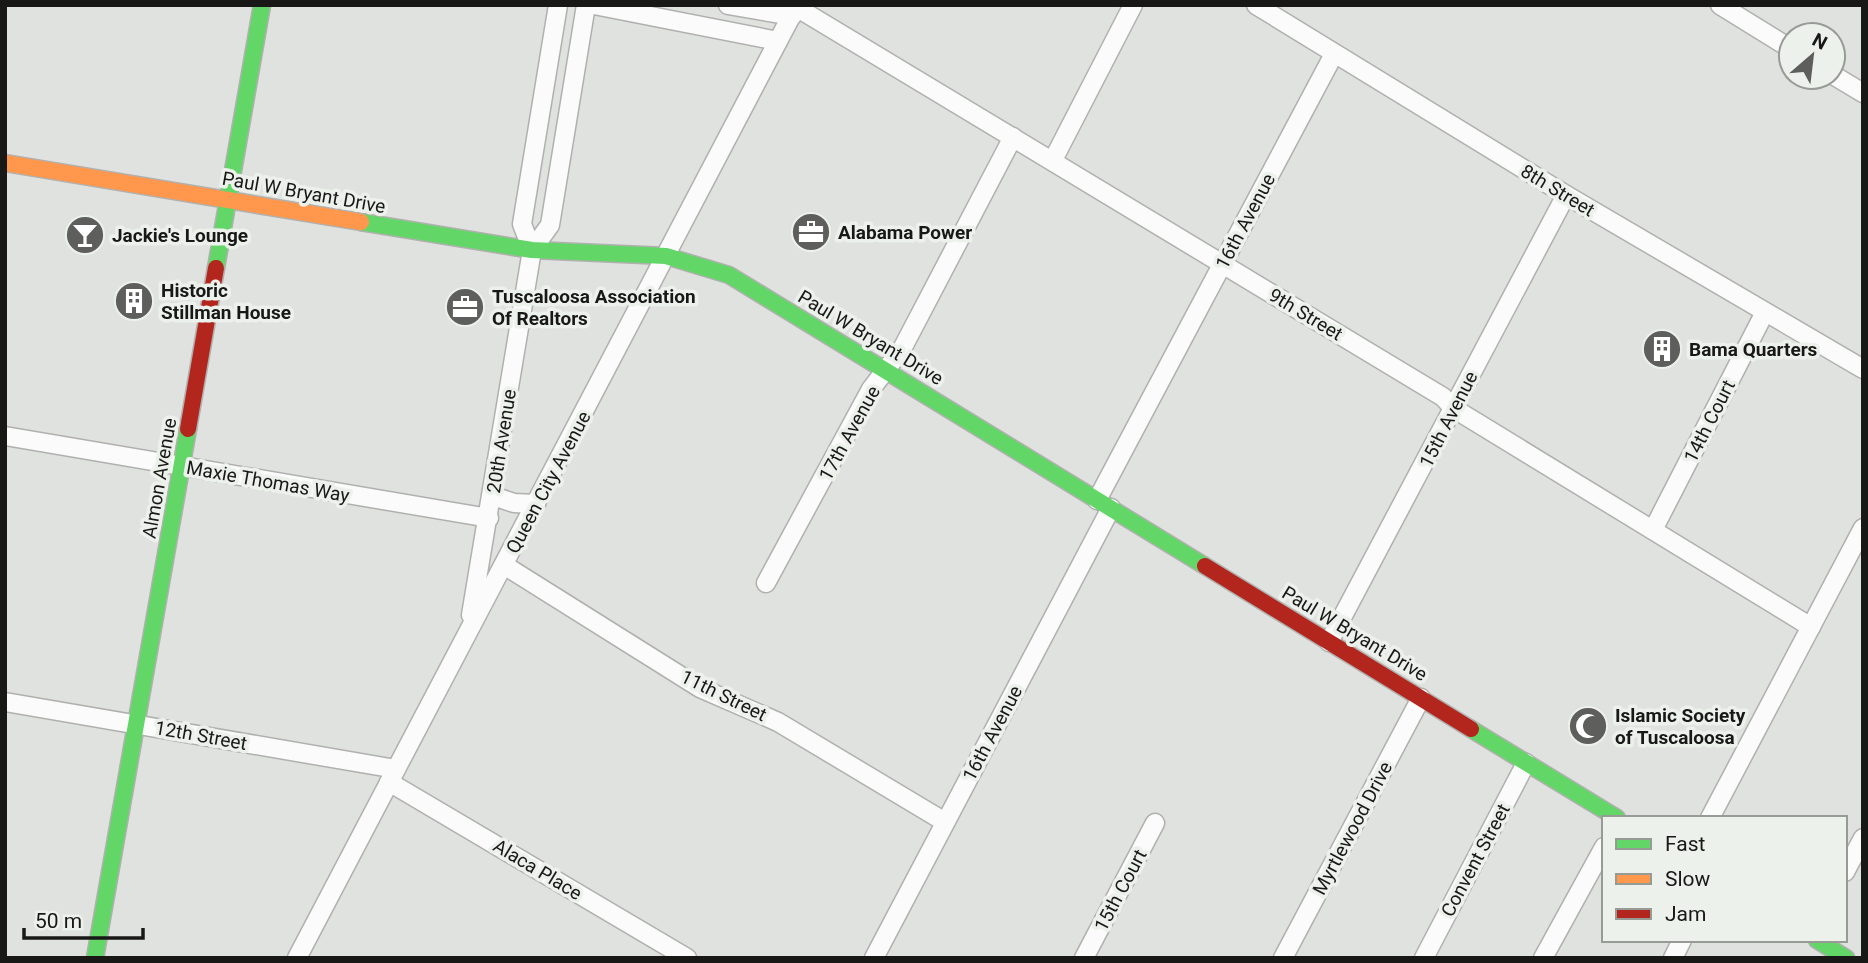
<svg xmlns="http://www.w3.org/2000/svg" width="1868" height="963" font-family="Roboto,sans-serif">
<rect width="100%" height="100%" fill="#e0e2df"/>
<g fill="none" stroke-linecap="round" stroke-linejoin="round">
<!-- street casing -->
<g stroke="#b0b1af" stroke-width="21">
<g id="street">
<polyline points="594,5 778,41"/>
<polyline points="728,5 792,16"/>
<polyline points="1256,5 1566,195 1863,369"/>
<polyline points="1720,5 1791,49"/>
<polyline points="796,7 1443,397 1453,408 1811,627"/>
<polyline points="1833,75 1863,93"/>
<polyline points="1053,160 1133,5"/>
<polyline points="532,250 522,224 558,5"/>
<polyline points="5,436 489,518"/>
<polyline points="493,496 514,503 536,504"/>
<polyline points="1097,500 1334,54"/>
<polyline points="1653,530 1765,312"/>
<polyline points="504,565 700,688 778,722 945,822"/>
<polyline points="766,583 871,389 902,349 1013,137"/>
<polyline points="471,615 532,250 550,225 586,5"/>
<polyline points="1329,642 1566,195"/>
<polyline points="5,702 396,769"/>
<polyline points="389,782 687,958"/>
<polyline points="1710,818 1863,528"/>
<polyline points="1845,872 1863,838"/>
<polyline points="297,958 797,5"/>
<polyline points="874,958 1111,508"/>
<polyline points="1084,958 1155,823"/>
<polyline points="1283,958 1421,698"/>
<polyline points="1424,958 1526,763"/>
<polyline points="1543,958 1604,847"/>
<polyline points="1673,958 1682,940"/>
</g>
</g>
<!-- fast casing -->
<g stroke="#b0b1af" stroke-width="19">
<g id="fast">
<polyline points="361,222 532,250 666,256 729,275 1205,566"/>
<polyline points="216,268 262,5"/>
<polyline points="1471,729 1617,818"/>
<polyline points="1817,940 1846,958"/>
<polyline points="95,958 188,429"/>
</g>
</g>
<!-- slow casing -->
<g stroke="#b0b1af" stroke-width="19">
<polyline id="slow" points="5,163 361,222"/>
</g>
<!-- jam casing -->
<g stroke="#b0b1af" stroke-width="19">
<g id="jam">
<polyline points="188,429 216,268"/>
<polyline points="1205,566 1471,729"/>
</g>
</g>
<!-- street -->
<use href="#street" stroke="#fafbfa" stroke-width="18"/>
<!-- fast -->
<use href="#fast" stroke="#63d668" stroke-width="16"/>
<!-- slow -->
<use href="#slow" stroke="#ff974d" stroke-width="16"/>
<!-- jam -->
<use href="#jam" stroke="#b3261e" stroke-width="16"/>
</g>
<!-- icons -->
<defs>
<g id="office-disc" transform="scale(2.0125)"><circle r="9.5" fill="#5e5f5d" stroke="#ecf1eb"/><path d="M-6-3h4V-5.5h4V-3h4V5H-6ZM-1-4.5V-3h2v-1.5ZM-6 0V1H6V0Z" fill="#fff"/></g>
<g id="bar-disc" transform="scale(2.0125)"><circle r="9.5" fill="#5e5f5d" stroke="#ecf1eb"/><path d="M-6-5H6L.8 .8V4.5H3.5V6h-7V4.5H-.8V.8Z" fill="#fff"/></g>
<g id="building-disc" transform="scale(2.0125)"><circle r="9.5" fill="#5e5f5d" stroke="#ecf1eb"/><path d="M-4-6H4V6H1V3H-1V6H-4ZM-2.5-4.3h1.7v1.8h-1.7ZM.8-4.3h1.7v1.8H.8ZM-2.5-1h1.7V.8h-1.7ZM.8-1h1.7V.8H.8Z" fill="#fff"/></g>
<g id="mosque-disc" transform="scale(2.0125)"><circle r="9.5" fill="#5e5f5d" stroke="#ecf1eb"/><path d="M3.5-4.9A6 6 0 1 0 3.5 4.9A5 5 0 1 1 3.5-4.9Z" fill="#fff"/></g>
</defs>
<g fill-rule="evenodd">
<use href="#office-disc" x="811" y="232"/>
<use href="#bar-disc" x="85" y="235"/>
<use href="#building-disc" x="134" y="301"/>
<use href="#office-disc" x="465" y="307"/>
<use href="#building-disc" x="1662" y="349"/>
<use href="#mosque-disc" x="1588" y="726"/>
</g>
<g text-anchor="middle" stroke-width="7" stroke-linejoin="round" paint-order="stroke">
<!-- street labels -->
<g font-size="19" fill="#181917" stroke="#ecf1eb">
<text transform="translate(1558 190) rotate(31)" y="7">8th Street</text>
<text transform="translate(304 192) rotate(10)" y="7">Paul W Bryant Drive</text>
<text transform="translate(1245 221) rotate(-62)" y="7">16th Avenue</text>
<text transform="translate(1306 314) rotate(31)" y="7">9th Street</text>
<text transform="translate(871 337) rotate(31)" y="7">Paul W Bryant Drive</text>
<text transform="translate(1448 419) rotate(-63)" y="7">15th Avenue</text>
<text transform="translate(1709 421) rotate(-63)" y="7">14th Court</text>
<text transform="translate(849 433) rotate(-61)" y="7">17th Avenue</text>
<text transform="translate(501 441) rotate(-81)" y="7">20th Avenue</text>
<text transform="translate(159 478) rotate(-80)" y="7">Almon Avenue</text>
<text transform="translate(268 481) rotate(10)" y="7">Maxie Thomas Way</text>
<text transform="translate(548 482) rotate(-62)" y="7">Queen City Avenue</text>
<text transform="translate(1355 633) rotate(31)" y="7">Paul W Bryant Drive</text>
<text transform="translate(724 695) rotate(26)" y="7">11th Street</text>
<text transform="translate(992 733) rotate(-62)" y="7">16th Avenue</text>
<text transform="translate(201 735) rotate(10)" y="7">12th Street</text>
<text transform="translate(1352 828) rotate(-62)" y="7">Myrtlewood Drive</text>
<text transform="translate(1475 860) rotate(-62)" y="7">Convent Street</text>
<text transform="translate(538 869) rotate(31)" y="7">Alaca Place</text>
<text transform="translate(1120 890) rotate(-62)" y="7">15th Court</text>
</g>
<!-- poi labels -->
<g font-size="19" font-weight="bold" fill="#181917" stroke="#ecf1eb" text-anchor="start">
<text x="838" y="239">Alabama Power</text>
<text x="112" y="242">Jackie's Lounge</text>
<text x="161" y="297">Historic<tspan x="161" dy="22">Stillman House</tspan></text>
<text x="492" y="303">Tuscaloosa Association<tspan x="492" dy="22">Of Realtors</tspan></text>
<text x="1689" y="356">Bama Quarters</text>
<text x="1615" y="722">Islamic Society<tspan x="1615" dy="22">of Tuscaloosa</tspan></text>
</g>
</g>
<!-- border -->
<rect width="1868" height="963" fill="none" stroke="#181917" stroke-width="14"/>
<!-- legend -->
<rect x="1602" y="816" width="245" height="126" fill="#ecf1eb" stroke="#979b96" stroke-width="2"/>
<rect x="1616" y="839" width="35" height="10" fill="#63d668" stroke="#979b96" stroke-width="2"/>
<text x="1665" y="851" font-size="21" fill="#181917">Fast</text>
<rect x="1616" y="874" width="35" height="10" fill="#ff974d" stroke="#979b96" stroke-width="2"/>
<text x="1665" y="886" font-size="21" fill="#181917">Slow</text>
<rect x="1616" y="909" width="35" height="10" fill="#b3261e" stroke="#979b96" stroke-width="2"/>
<text x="1665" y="921" font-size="21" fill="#181917">Jam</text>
<!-- north arrow -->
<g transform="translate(1812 56) rotate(28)"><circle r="33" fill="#ecf1eb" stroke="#979b96" stroke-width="2"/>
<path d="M0-5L12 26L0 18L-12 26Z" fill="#5e5f5d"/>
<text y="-10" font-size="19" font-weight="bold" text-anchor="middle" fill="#181917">N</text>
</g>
<!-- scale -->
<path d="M24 928v10h119v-10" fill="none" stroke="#181917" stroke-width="3.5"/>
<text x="35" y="928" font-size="21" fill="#181917" stroke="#ecf1eb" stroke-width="5" paint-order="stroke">50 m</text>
</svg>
